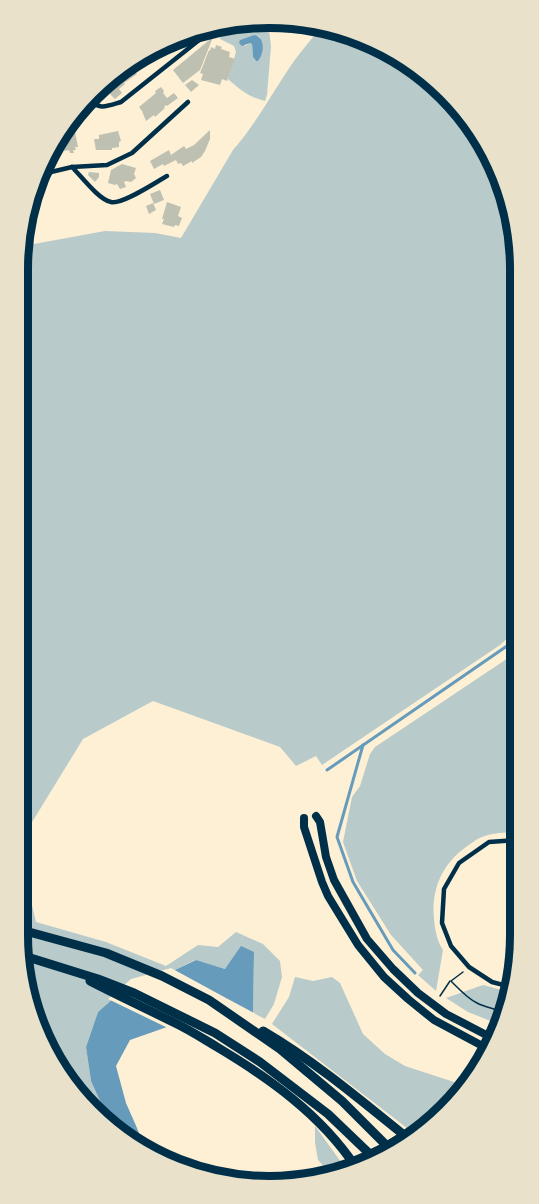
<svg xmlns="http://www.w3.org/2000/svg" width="539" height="1204" font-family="'Varela Round',sans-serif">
<rect width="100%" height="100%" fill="#fdf0d5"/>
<!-- green -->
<g fill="#b9caca" fill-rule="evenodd">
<path d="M261 25 269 29 271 46 267 95 265 101C249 97 240 90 228 79L236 52 234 46 220 39 221 34ZM254 35 260 37 256 61 253 57 252 44 250 43 245 46 240 40Z"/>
<path d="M320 28 365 37 422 70 469 116 502 173 519 236 520 618 513 633 500 645 322 765 316 756 296 766 280 747 153 701 83 739 18 845 36 922 106 942 166 966 198 945 218 947 236 932 263 944 280 961 282 977 274 1004 265 1019 253 1013 254 952 225 969 195 960 175 970 132 982 98 1012 86 1047 91 1081 111 1125 80 1100 31 1016 18 934V269L23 246 105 231 155 233 181 238 233 150C257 123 273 91 294 61 302 50 312 39 320 28Z"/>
<path d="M520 650V747L515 757 514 832C503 833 493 833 482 837 476 839 471 844 466 847 442 864 431 890 434 919 435 930 437 941 443 950L436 991 418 975 423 970 391 935 357 881 343 842 352 797 360 786 370 754 375 747Z"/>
<polygon points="295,977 313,981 332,977 340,983 363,1034 385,1054 405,1066 454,1082 463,1093 459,1100 416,1135 272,1024 289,997"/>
<polygon points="483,985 510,992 503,1026 468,1012 446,998"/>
<polygon points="315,1126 346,1169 331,1174 318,1160 315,1143"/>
</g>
<!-- water -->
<g fill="#669bbc">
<path d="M254 35C266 37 264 54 258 61H256L253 57 252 44 250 43 242 46 239 43 240 40Z"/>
<polygon points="241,946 254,952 253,1013 215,1026 167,1027 130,1040 116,1066 126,1103 137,1128 146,1153 144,1152 111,1125 91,1081 86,1047 98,1012 132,982 175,970 196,960 225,969"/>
</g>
<!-- pier -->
<polygon fill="#fdf0d5" points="171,968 226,998 256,1014 216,1029 172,1030 108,999 131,979"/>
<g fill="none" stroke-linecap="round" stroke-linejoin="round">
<!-- stream -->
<g stroke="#669bbc" stroke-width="3">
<polyline points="508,534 520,533"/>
<polyline points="363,745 337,837 353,882 393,950 415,973"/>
<polyline points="327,770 520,637"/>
</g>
</g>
<!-- building -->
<g fill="#bec0b2">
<polygon points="186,35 175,44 172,40 173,37"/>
<polygon points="213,37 200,70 183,83 173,70"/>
<polygon points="216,45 222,47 221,49 230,52 229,57 235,59 227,81 222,79 220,85 201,80 203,74 200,73 209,50 210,51 211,47 215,49"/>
<polygon points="131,65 132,69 137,74 124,83 125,84 119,89 122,93 115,99 109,93 117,86 113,81 115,79 114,77"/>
<polygon points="192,80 199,85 191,92 185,85"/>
<polygon points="161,87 164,91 163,93 167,98 174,93 178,98 167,106 166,105 164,107 165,108 155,117 154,115 146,121 142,111 139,107 156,93 155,91"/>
<polygon points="210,130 210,139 205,151 201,157 192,163 192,161 183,166 181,163 178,164 176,160 164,166 163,164 154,169 150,161 169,150 171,155 184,146 186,149 194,145"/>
<polygon points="118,131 121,141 119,142 119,147 112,148 112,150 96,150 94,139 99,139 99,135"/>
<polygon points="75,132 78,147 75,147 76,150 73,150 74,153 70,153 69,150 64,151 64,149 58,150 57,144 64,133"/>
<polygon points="122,164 136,168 134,174 136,178 131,182 126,181 124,182 126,187 120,189 117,184 115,185 108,183 111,170"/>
<polygon points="89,172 99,173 99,177 95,182 88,175"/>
<polygon points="160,190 164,200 154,204 150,194"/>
<polygon points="167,202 181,207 178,216 182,218 179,226 175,225 174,227 162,224 164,219 162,219"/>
<polygon points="153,203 156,210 149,214 146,206"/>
</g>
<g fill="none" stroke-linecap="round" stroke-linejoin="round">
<!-- path -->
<g stroke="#003049" stroke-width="1.5">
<path d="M463 972 451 981C459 989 467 998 477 1003 486 1008 496 1008 505 1014"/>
<polyline points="440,996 450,981"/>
</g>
<!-- minor -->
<g stroke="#003049" stroke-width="4.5">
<path d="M87 99C100 110 105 107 121 102L213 29"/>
<path d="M72 167C81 176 99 200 111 202 122 205 156 182 167 176"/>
<polyline points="51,172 72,167 107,165 132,153 188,102"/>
<polyline points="33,194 51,172 48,157"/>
<polyline points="511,987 492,982 469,967 451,946 442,923 444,889 459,863 489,842 515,840 521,842"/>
</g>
<!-- primary -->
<g stroke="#003049" stroke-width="8">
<polyline points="316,816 320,822 326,857 334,880 367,939 393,969 418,993 446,1014 496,1040"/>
<polyline points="304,818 304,827 322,882 328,896 358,945 384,977 408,999 434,1020 490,1050"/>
</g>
<!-- motorway -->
<g stroke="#003049" stroke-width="9">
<polyline points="18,929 106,953 162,976 209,1000 280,1049 342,1101 394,1153"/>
<polyline points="21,955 98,979 134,993 215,1033 260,1062 328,1114 375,1159"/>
<path d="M90 981C117 995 145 1008 173 1022 188 1029 202 1038 217 1047 269 1078 321 1115 355 1166"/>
<path d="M263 1031C316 1062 363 1102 410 1140"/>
</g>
</g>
<!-- crop -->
<path d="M0 0H539V1204H0ZM269 28H269A241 241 0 0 1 510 269V935A241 241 0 0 1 269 1176H269A241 241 0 0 1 28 935V269A241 241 0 0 1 269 28Z" fill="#e9e1ca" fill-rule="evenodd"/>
<path fill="none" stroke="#003049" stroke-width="8" d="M269 28H269A241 241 0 0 1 510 269V935A241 241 0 0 1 269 1176H269A241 241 0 0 1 28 935V269A241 241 0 0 1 269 28Z"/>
</svg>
